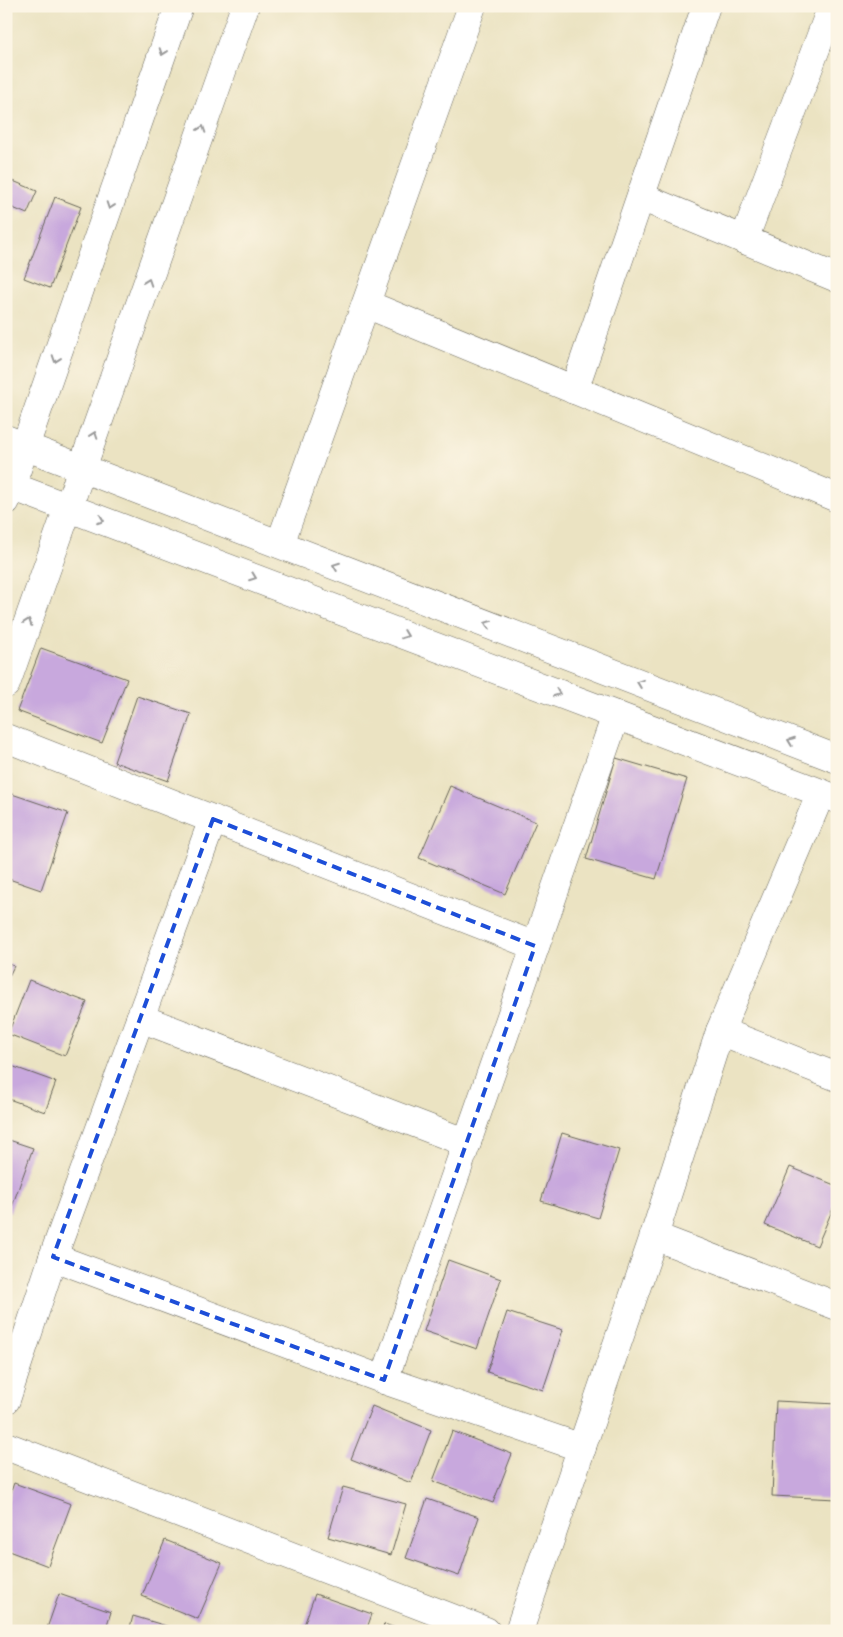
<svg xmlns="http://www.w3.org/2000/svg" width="843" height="1637" font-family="Itim,sans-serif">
<rect width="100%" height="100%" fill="#fcf5e5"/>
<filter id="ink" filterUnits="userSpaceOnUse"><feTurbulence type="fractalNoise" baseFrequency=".02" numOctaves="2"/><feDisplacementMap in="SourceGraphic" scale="10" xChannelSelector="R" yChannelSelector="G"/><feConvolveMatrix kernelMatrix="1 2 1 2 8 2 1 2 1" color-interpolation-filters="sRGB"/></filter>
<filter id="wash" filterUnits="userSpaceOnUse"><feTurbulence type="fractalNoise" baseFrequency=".0096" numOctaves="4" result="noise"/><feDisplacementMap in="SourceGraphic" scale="20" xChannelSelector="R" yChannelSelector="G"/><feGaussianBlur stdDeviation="1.12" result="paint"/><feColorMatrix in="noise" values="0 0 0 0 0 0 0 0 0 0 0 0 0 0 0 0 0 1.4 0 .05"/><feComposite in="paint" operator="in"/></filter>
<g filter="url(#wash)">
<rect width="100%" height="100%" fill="#ebe3c2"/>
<g id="blocks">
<!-- building -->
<g fill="#c8a8dd">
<polygon points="6,178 37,191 27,214 6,205"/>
<polygon points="55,197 81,207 50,288 24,278"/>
<polygon points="41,648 127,679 102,743 17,711"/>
<polygon points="137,696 191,714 168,781 114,762"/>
<polygon points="616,758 687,779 656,879 586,859"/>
<polygon points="450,786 536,822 505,894 419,858"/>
<polygon points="6,792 68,813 41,890 6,878"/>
<polygon points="6,963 14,966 6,982"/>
<polygon points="29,980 87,1002 65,1056 8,1034"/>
<polygon points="6,1064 56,1082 45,1112 6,1098"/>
<polygon points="562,1133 619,1150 598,1218 541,1201"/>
<polygon points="6,1139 33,1148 10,1212 6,1210"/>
<polygon points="790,1167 837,1186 837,1199 817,1246 765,1225"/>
<polygon points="448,1260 501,1279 477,1349 424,1331"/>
<polygon points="507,1312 563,1330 543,1390 487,1372"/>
<polygon points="776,1401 837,1404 837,1499 772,1496"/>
<polygon points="372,1406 431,1430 411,1483 351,1459"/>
<polygon points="452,1431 512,1454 493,1503 433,1481"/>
<polygon points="14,1483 71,1504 48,1566 6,1550 6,1505"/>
<polygon points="343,1487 406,1504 391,1555 328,1537"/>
<polygon points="427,1499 479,1517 459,1576 406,1558"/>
<polygon points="165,1540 222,1563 198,1619 142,1596"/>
<polygon points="59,1594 111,1612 105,1631 46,1631"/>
<polygon points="315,1594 372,1614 366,1631 302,1631"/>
<polygon points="133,1616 180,1630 180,1631 129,1631"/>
<polygon points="384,1624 402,1630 402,1631 382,1631"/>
</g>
</g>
</g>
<g filter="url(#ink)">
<use href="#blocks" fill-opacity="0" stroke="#646256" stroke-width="1"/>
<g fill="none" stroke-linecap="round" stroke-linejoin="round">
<!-- street casing -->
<g stroke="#646256" stroke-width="29">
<g id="street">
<polyline points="641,197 837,278"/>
<polyline points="744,240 832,6"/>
<polyline points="366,304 837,498"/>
<polyline points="574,390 706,6"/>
<polyline points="6,439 837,759"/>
<polyline points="6,484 837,799"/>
<polyline points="280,544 472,6"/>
<polyline points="6,738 535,946"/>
<polyline points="140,1018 467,1143"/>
<polyline points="720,1031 837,1077"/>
<polyline points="654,1236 837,1306"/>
<polyline points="53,1257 384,1380 582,1448"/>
<polyline points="384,1380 616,715"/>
<polyline points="6,1400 53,1257 213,819"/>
<polyline points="6,1446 486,1631"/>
<polyline points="519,1631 654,1236 720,1031 821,793"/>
</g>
</g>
<!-- secondary casing -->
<g stroke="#646256" stroke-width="29">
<g id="secondary">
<polyline points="6,501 179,6"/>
<polyline points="6,684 245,6"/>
</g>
</g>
<!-- street -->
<use href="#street" stroke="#fff" stroke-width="28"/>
<!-- secondary -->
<use href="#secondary" stroke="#fff" stroke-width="28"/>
</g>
<!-- one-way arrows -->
<defs><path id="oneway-chevron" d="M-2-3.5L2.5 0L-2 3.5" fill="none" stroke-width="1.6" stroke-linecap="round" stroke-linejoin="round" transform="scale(1.25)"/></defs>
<g stroke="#999">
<use href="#oneway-chevron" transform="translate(163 52) rotate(109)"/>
<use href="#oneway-chevron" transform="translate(202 129) rotate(-71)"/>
<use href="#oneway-chevron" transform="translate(110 206) rotate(109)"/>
<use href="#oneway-chevron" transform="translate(148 282) rotate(-71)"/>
<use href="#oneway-chevron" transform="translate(56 359) rotate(109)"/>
<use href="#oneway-chevron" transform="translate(94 435) rotate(-71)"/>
<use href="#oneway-chevron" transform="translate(101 520) rotate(21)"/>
<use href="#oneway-chevron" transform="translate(336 566) rotate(-159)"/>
<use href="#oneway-chevron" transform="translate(253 577) rotate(21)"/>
<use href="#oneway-chevron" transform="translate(28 622) rotate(-71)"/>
<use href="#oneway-chevron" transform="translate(488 624) rotate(-159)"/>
<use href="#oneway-chevron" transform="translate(405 635) rotate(21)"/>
<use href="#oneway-chevron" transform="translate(640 683) rotate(-159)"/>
<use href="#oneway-chevron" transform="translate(557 693) rotate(21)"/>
<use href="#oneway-chevron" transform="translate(791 741) rotate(-159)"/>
</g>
</g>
<!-- marked area -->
<path fill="none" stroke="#1d4ed8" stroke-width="4" stroke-dasharray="10 6" stroke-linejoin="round" d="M213 819 535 946 384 1380 53 1257Z"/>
<!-- margin -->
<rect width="843" height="1637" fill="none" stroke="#fcf5e5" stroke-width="25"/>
</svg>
